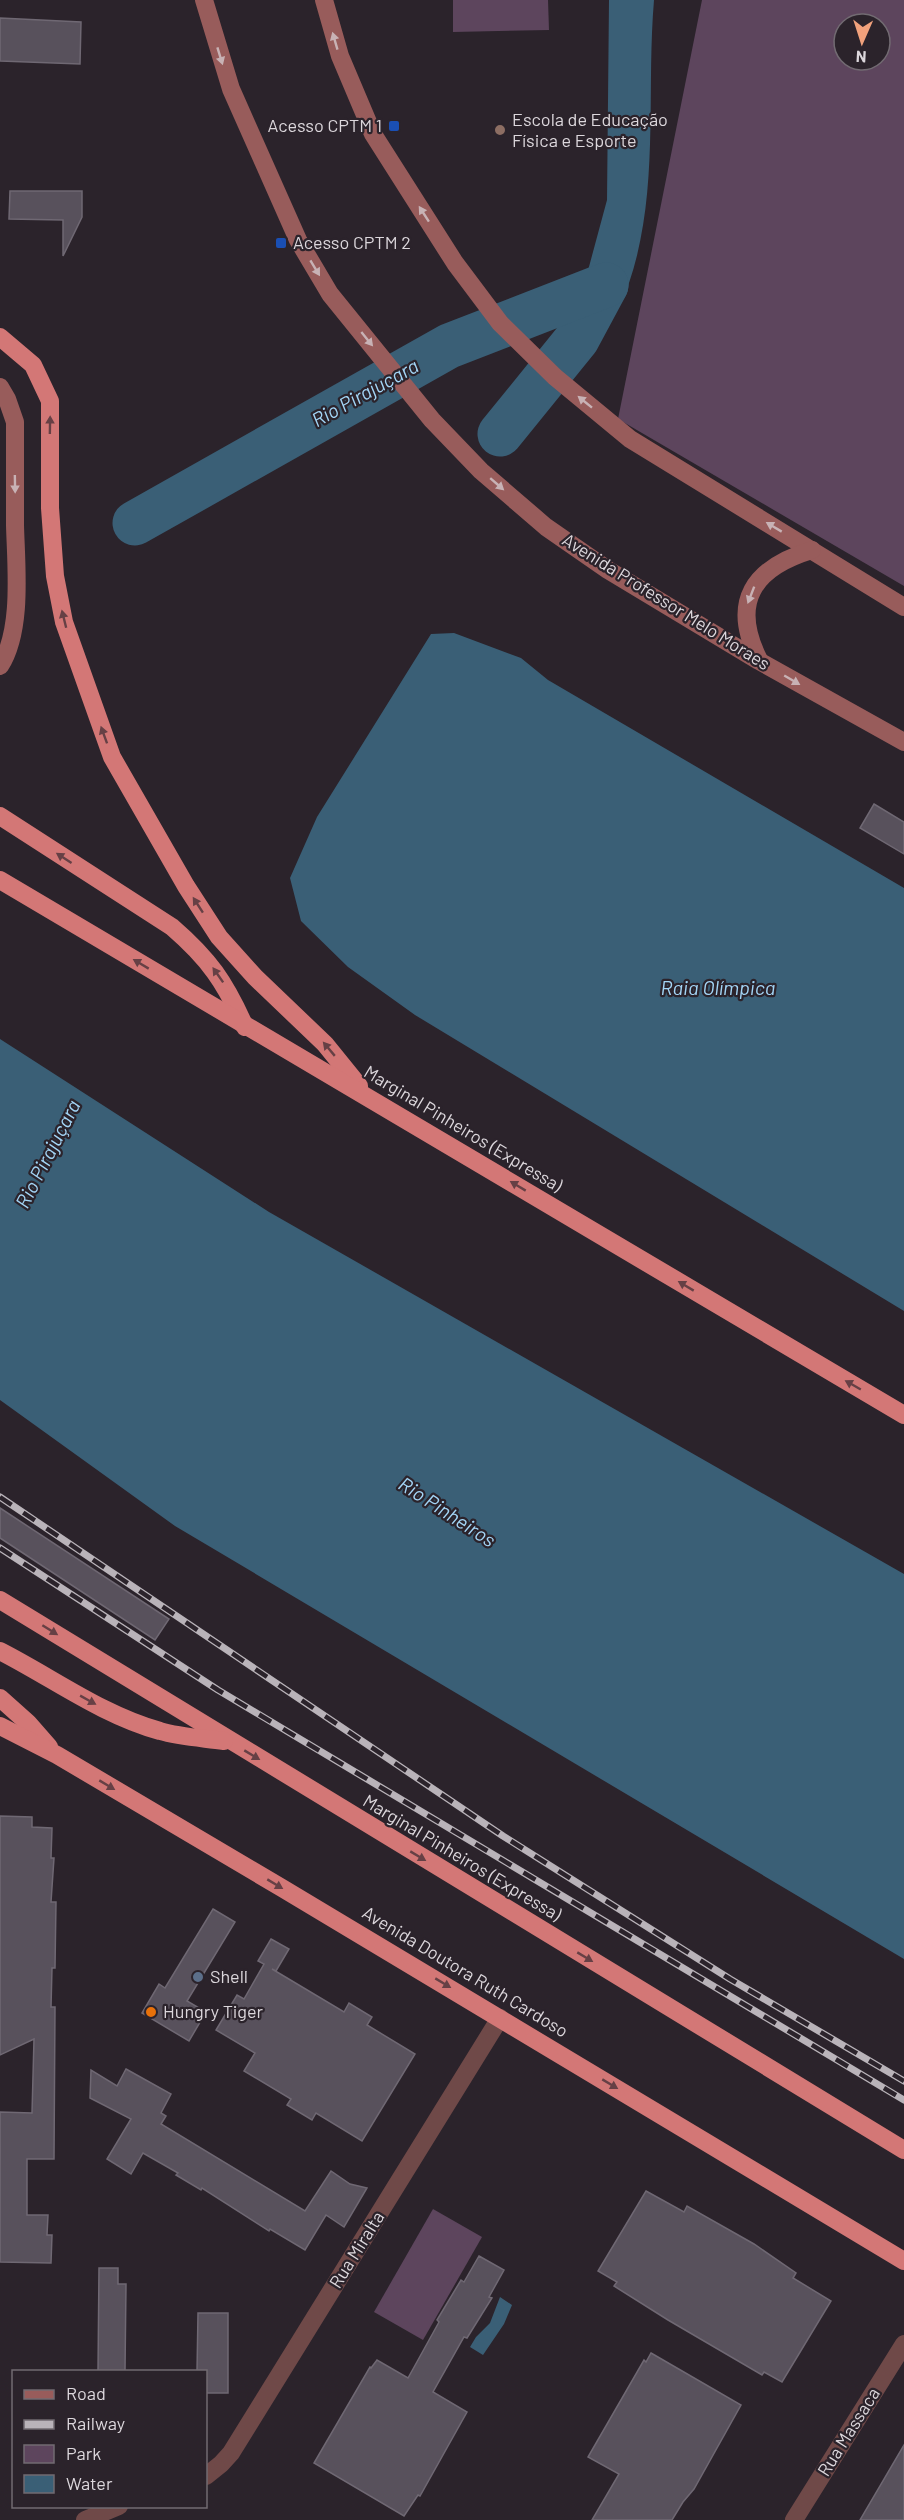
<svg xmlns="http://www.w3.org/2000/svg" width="904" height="2520" font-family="Barlow,sans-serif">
<rect width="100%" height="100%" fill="#2b232b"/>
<!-- green -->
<g fill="#5d455d" fill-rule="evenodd">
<polygon points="453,0 548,0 549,30 453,32"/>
<path d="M702 0H904V586L618 419ZM844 24H880V60H844Z"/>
<polygon points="433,2209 482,2237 423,2340 374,2312"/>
</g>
<!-- water -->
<g fill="#3a5f76">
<path d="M609 0H654C646 94 660 192 629 283 621 307 605 330 594 352L558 325 583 289 607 200Z"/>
<polygon points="454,633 521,658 548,680 904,888 904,1311 415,1015 348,967 301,921 290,878 317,817 431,634"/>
<polygon points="0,1039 269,1212 904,1574 904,1959 175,1526 0,1400"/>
<polygon points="500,2297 512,2305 504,2324 483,2355 470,2347 476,2337 490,2323"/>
</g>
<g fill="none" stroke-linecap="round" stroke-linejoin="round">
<!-- river -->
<g stroke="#3a5f76" stroke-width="45">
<polyline points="500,434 577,339 606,285"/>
<polyline points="135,523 449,346 606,285"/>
</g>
</g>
<!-- building -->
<g fill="#58515c" stroke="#6f6873" stroke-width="1.5">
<polygon points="0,18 81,22 80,64 0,61"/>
<polygon points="10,191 82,191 82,217 63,256 63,220 9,219"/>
<polygon points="874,804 904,822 904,854 860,828"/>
<polygon points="0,1508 169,1619 155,1640 0,1538"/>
<polygon points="0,1816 32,1817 32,1827 52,1828 51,1858 54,1858 51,1902 56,1902 55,1968 52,1968 51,2007 55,2007 54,2159 27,2159 27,2215 48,2215 47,2235 52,2235 51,2263 0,2262 0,2112 32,2113 34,2039 0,2055"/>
<polygon points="213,1909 235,1922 187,2001 206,2012 189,2041 142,2013 159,1984 165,1988"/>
<polygon points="271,1939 289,1949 276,1971 272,1969 344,2012 349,2003 372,2017 367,2025 415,2054 362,2141 316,2113 312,2120 287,2105 291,2099 244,2071 255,2053 216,2030 237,1995 244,1999 264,1964 258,1961"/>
<polygon points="126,2069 171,2094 161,2113 166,2116 161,2124 305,2211 331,2171 350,2184 367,2188 344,2227 326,2215 305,2250 270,2229 269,2231 202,2188 201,2190 176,2175 178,2173 143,2153 131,2174 107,2159 131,2119 90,2098 91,2070 117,2086"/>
<polygon points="646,2191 684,2212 687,2206 754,2244 796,2273 793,2278 831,2301 782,2382 764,2372 762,2375 668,2320 614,2286 617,2282 598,2271"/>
<polygon points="479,2256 504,2270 489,2297 492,2298 467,2338 464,2337 433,2392 467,2412 420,2496 418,2495 404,2516 314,2463 370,2367 371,2368 377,2360 408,2378 439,2322 437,2320 461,2280 464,2282"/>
<polygon points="99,2268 118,2268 118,2284 126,2284 125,2372 98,2372"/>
<polygon points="198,2313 228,2313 228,2393 206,2393 206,2372 197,2372"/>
<polygon points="651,2353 741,2405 694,2489 683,2502 672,2520 592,2520 619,2474 588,2457 644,2360 646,2362"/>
<polygon points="904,2445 904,2520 860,2520"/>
</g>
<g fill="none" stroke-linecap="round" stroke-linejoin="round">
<!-- street -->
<g stroke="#6f4948" stroke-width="18">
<polyline points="206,2476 221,2464 231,2453 500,2018"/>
<polyline points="85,2520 119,2506"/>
<polyline points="794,2520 904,2344"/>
</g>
<!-- secondary -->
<g stroke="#985c5b" stroke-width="18">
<polyline points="204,0 231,89 298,240 330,294 432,420 481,471 546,527 608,570 759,661 904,742"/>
<polyline points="324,0 340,56 373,134 455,263 500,323 555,377 630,439 904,607"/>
<path d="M0 387 7 399 15 422C15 456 15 490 15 525 16 566 23 630 0 666"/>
<path d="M759 660C730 602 753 568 812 550"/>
</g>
<!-- highway -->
<g stroke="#d37776" stroke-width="18">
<polyline points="0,337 33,365 50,401 50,508 55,576 64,622 112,757 186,886 219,937 255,977 325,1044 359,1086"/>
<path d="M0 816 172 927C209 959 225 982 245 1027"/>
<polyline points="0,880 904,1415"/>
<polyline points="0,1600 904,2150"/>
<path d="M0 1651C53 1678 102 1715 160 1731 180 1737 203 1738 224 1741"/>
<polyline points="0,1698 28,1723 49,1747"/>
<polyline points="0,1726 57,1755 282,1888 904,2261"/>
</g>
<!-- rail casing -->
<g stroke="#b9b3b9" stroke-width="7">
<g id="rail">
<polyline points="0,1497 503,1836 730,1979 904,2081"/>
<polyline points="0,1548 218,1690 904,2100"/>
</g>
</g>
<!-- rail -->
<use href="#rail" stroke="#2b232b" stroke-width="4.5" stroke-dasharray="14" stroke-linecap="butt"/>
</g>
<!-- one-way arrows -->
<defs><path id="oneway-solid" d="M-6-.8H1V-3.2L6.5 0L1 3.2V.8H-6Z" transform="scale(1.5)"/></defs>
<g fill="#c8b2b5">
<use href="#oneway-solid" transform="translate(335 41) rotate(-106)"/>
<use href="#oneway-solid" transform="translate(220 56) rotate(73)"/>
<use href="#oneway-solid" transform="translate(424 214) rotate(-123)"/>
<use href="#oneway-solid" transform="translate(315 268) rotate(59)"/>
<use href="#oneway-solid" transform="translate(367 339) rotate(51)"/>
<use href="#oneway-solid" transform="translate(585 402) rotate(-141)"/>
<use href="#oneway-solid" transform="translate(15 484) rotate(89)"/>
<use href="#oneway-solid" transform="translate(497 484) rotate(41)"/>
<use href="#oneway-solid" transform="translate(774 527) rotate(-149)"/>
<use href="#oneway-solid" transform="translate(751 595) rotate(111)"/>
<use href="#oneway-solid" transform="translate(792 680) rotate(30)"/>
</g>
<g fill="#664045">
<use href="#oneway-solid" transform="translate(50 425) rotate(-89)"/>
<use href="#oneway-solid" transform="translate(64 619) rotate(-104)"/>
<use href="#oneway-solid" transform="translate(104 735) rotate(-110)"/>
<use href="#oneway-solid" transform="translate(64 858) rotate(-147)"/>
<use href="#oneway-solid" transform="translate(198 905) rotate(-123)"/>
<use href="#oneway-solid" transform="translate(141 964) rotate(-149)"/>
<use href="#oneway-solid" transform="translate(218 975) rotate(-125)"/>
<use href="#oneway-solid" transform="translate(329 1049) rotate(-130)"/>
<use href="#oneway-solid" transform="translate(518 1186) rotate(-149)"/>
<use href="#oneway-solid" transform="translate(686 1286) rotate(-149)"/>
<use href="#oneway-solid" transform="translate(853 1385) rotate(-150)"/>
<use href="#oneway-solid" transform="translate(50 1630) rotate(32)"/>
<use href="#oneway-solid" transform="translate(88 1700) rotate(29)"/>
<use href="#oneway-solid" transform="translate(252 1755) rotate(31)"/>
<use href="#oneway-solid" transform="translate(107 1785) rotate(31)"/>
<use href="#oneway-solid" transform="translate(418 1856) rotate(31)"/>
<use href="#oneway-solid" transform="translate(275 1884) rotate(31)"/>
<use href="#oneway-solid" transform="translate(585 1957) rotate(31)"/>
<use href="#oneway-solid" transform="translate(443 1983) rotate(31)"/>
<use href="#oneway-solid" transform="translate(610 2084) rotate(31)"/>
</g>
<!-- markers -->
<g fill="#1a4fb4" stroke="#2b232b" stroke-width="2">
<rect x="388" y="120" width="12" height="12" rx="3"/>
<rect x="275" y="237" width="12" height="12" rx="3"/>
</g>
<circle fill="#8d6e63" stroke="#2b232b" stroke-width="2" cx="500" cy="130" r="6"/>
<circle fill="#5c6f8a" stroke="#2b232b" stroke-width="2" cx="198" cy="1977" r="6"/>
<circle fill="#e8710a" stroke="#2b232b" stroke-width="2" cx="151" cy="2012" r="6"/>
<g text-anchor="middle" stroke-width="4.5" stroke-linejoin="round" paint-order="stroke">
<!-- poi labels -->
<g font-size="18" fill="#dcd7dc" stroke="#2b232b" text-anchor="start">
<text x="512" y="126">Escola de Educação<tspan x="512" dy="21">Física e Esporte</tspan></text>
<text x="382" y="132" text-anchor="end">Acesso CPTM 1</text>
<text x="293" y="249">Acesso CPTM 2</text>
<text x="210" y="1983">Shell</text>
<text x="163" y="2018">Hungry Tiger</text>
</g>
<!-- street labels -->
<g font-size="18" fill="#dcd7dc" stroke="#2b232b">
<text transform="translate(666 602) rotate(32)" y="6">Avenida Professor Melo Moraes</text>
<text transform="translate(463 1129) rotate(31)" y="6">Marginal Pinheiros (Expressa)</text>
<text transform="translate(462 1858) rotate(31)" y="6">Marginal Pinheiros (Expressa)</text>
<text transform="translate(465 1972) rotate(31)" y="6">Avenida Doutora Ruth Cardoso</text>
<text transform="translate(357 2250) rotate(-58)" y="6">Rua Miralta</text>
<text transform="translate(849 2432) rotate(-58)" y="6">Rua Massaca</text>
</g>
<!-- water labels -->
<g font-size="20" font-style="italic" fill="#a3d5f6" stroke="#2b232b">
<text transform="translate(365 393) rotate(-29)" y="7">Rio Pirajuçara</text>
<text x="718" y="995">Raia Olímpica</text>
<text transform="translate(48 1154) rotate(-63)" y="7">Rio Pirajuçara</text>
<text transform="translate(447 1512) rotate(33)" y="7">Rio Pinheiros</text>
</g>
</g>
<!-- legend -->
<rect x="12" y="2370" width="195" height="138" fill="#2b232b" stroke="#726b72" stroke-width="1.5"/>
<rect x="24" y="2390" width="30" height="9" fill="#985c5b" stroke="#726b72" stroke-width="1.5"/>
<text x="66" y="2400" font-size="18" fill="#dcd7dc">Road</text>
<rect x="24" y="2420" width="30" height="9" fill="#b9b3b9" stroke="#726b72" stroke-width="1.5"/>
<text x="66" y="2430" font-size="18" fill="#dcd7dc">Railway</text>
<rect x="24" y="2445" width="30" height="18" fill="#5d455d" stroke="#726b72" stroke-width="1.5"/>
<text x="66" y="2460" font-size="18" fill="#dcd7dc">Park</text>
<rect x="24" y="2475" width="30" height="18" fill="#3a5f76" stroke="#726b72" stroke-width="1.5"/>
<text x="66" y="2490" font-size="18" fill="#dcd7dc">Water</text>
<!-- north arrow -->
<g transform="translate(862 42) rotate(183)"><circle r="28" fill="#2b232b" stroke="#726b72" stroke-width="1.5"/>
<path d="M0-4.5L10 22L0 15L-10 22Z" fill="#f1a17c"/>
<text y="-9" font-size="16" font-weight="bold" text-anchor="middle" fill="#dcd7dc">N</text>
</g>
</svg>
